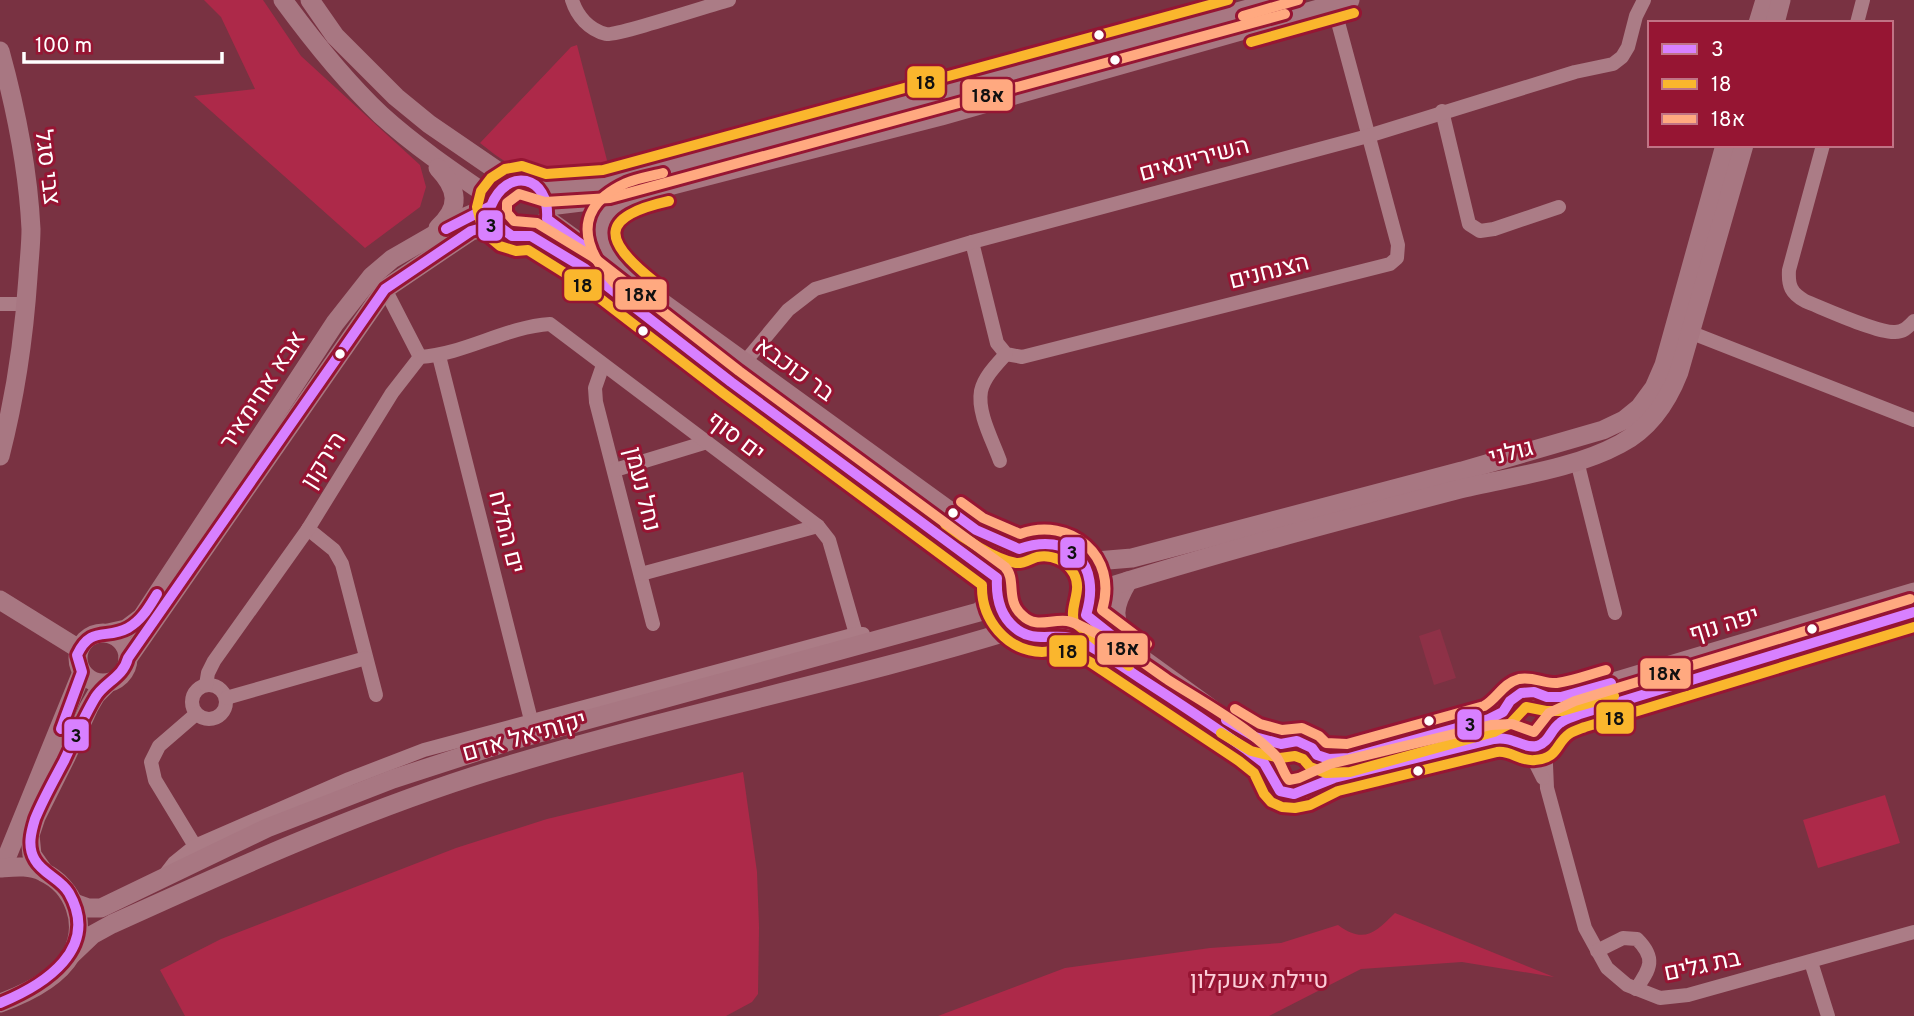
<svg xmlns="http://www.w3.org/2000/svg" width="1914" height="1016" font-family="Overpass,Heebo,sans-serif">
<rect width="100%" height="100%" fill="#793242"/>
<!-- green -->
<g fill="#ad2949">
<polygon points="204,0 263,0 301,56 420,165 426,187 420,207 365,248 194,96 255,89 221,17"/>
<path d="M577 45 609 168C600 172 589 178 579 180 541 187 507 165 480 143L571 47Z"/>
<polygon points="743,772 757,872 759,927 758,994 752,1002 726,1016 185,1016 160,970 221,939 456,848 547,819"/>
<polygon points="1885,795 1900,843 1818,868 1803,820"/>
<path d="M1395 913 1554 977 1462 962 1361 969 1269 1016H938L1065 968 1210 948 1281 943 1338 925C1364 944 1375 933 1395 913Z"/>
</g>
<!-- water -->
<polygon fill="#8e3147" points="1440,629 1456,678 1434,685 1419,636"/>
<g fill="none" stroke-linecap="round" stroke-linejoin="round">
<!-- street -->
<g stroke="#ab7c86" stroke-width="14">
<path d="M572 0C577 16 589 30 606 34 616 36 711 5 729 0"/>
<polyline points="1857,23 1863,0"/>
<polyline points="1442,111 1469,224 1480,231 1494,229 1559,207"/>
<path d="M1823 145 1789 270C1788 286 1791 293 1805 301 1825 309 1877 333 1895 332 1904 332 1908 327 1914 321"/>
<polyline points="972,242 997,343 1006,354 1022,357 1390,264 1397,258 1398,245 1332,0"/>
<polyline points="385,289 420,357"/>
<polyline points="0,304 26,304"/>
<polyline points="1692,333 1914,420"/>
<polyline points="439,356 531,720"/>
<polyline points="744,363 788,310 815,289 972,242 1368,136 1575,72 1613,64 1622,57 1628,47 1636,16 1644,0"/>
<polyline points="603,365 595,388 596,402 653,624"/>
<path d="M1000 461C993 441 977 413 981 391 984 377 997 364 1006 354"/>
<polyline points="1577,461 1615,613"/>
<polyline points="615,470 707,442"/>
<polyline points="308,529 334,550 342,564 376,695"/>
<polyline points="641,574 818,526"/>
<circle cx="209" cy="702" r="17"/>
<path d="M206 685 208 673 214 661 308 529 392 393 420 357C465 354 505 327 550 324L818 526 829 540 856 634"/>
<polyline points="226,698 366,658"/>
<polyline points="1545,742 1547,788 1585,928 1607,968 1627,985 1660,998 1688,995 1914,932"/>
<polyline points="1527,746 1543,778"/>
<polyline points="195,846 155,780 151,762 159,746 196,714"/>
<polyline points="164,876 174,863 195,846 349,779 424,750 856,634 863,634"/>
<path d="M1597 951 1623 938 1637 939C1656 958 1651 968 1636 989"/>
<polyline points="1811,962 1828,1016"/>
</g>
<!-- secondary -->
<g stroke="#a87782" stroke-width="19">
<path d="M283 0C313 41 344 80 381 115 415 146 455 173 493 199"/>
<polyline points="310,0 335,36 396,97 429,124 512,181"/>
<polyline points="1758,23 1765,0"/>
<polyline points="1775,23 1781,0"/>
<path d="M0 51C16 109 28 168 31 229 31 245 29 261 28 277 24 337 15 398 0 456"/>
<polyline points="541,188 606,184 1281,0"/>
<polyline points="549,206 630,196 941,116 1350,0"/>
<polyline points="547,219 976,530 1019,549"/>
<path d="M438 228C461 207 458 189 438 168"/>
<polyline points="531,236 584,268 731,382 997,578"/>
<path d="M614 262C587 234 603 215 629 197"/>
<circle cx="1044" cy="590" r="48"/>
<polyline points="1084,562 1132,558 1462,471 1603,430 1624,420 1640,407 1654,388 1664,365 1725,145"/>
<path d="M1128 581C1113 606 1110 620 1130 644"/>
<path d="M1093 592C1213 554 1334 522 1456 490 1508 477 1572 470 1620 444 1649 429 1667 403 1679 372L1744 145"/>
<polyline points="0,600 79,649"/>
<polyline points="1086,615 1108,634 1242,731 1281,744"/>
<circle cx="103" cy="658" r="25"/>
<polyline points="108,633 126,629 142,617 335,323 372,276 392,259 465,217 491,206"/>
<polyline points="1064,634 1095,648 1230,738 1267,766"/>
<polyline points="128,658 385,289 471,231 496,224"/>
<circle cx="1530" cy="719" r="27"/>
<polyline points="1547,697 1573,694 1914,592"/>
<polyline points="1556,726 1580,714 1914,612"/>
<circle cx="1294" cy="767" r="26"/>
<polyline points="1317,755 1329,759 1349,758 1475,723 1503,712"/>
<polyline points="1312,786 1336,778 1483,741 1510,738"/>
<polyline points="0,861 8,854 82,672"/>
<path d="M0 868C14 867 30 865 43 872 74 886 88 924 71 955 57 979 25 994 0 1003"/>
<polyline points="44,872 32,855 30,835 36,817 66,757 89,707 96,695 108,683"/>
<polyline points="74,903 88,908 101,908 267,828 393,779 513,740 979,612 990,601 996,591"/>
<path d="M71 955 92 935 112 924C231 870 350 816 474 776 653 719 837 684 1016 629"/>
</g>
<!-- bus-1 casing -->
<g stroke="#961533" stroke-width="16">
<g id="bus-1">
<path d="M446 229 491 206C507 166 550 175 547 219L593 253"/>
<path d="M953 513 976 530 1019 549C1070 531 1102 564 1086 615L1135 654"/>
<polyline points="1226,720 1255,737 1281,744 1297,741 1312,748 1317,755 1329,759 1349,758 1489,719 1503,712 1510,701 1521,693 1534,692 1547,697 1561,697 1611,683"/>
<path d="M61 729 82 672 77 655C91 625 106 640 128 628 142 620 149 607 157 594"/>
<path d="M0 1003C44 985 101 949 69 893 61 879 43 874 35 860 27 847 31 832 35 819 43 799 54 780 64 761 74 740 83 718 95 698 104 682 123 678 128 658L385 289 471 231 496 224 512 236H531L584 268 731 382 997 578C996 596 999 614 1014 627 1035 646 1057 630 1080 641 1101 651 1120 665 1140 678 1176 701 1212 725 1247 750L1264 763 1280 791 1294 794 1334 778 1494 739C1514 736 1523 749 1537 746 1550 742 1550 730 1560 723 1565 719 1573 717 1580 714L1914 612"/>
</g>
</g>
<!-- bus-2 casing -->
<g stroke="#961533" stroke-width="16">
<g id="bus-2">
<path d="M1228 0 603 170 546 174 522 166 505 169 491 178 481 191 477 207 481 223 488 236 500 246 516 251 528 250 576 280 723 393 982 585C981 620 1007 651 1042 652 1050 652 1057 648 1064 650 1073 651 1082 658 1090 662L1239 761 1254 773 1264 794 1271 802 1282 807 1295 808 1310 805 1338 791 1497 752C1511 750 1520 762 1535 760 1559 758 1555 744 1569 734 1573 731 1580 729 1585 727L1914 627"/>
<polyline points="1251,42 1354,13"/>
<path d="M655 282C602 240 598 217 669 201"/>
<path d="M945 524C963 538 994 559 1016 563 1024 564 1030 559 1037 557 1052 554 1067 561 1074 574 1083 591 1069 606 1074 622L1129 666"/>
<polyline points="1221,733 1251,751 1280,758 1295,756 1303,759 1310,767 1326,773 1350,772 1494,732 1511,723 1526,707 1546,711 1562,711 1614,696"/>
</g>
</g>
<!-- bus-3 casing -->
<g stroke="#961533" stroke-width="16">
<g id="bus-3">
<path d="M1285 14 610 198 545 202 519 194 507 203V213L514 221 537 223 593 257 739 371 1005 567C1017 580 1005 600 1022 615 1036 629 1050 619 1067 621 1074 622 1081 626 1087 629 1116 642 1142 662 1168 680 1203 702 1243 724 1273 753 1281 760 1282 772 1289 780L1299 778 1330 764 1491 725 1512 724 1534 732 1549 713 1575 701 1910 599"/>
<polyline points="1243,16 1298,0"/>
<path d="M637 304C595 270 556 215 626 183 638 178 651 176 663 173"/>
<path d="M961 502 983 518 1020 534C1070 516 1119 556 1102 610L1147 644"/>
<path d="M1235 709 1260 724 1282 730 1302 728 1319 736 1326 743 1347 744 1484 706C1497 699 1503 683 1519 679 1533 676 1544 684 1557 683 1573 681 1591 674 1606 670"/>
</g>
</g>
<!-- bus-1 -->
<use href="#bus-1" stroke="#d880ff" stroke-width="10"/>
<!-- bus-2 -->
<use href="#bus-2" stroke="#fab62d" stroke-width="10"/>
<!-- bus-3 -->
<use href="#bus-3" stroke="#ffa980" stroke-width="10"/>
</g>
<!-- markers -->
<g fill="#fff" stroke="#961533" stroke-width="2.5">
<circle cx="1099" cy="35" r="6"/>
<circle cx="1115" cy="60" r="6"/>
<circle cx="643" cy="331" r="6"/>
<circle cx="340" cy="354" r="6"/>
<circle cx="953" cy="513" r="6"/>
<circle cx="1812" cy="629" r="6"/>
<circle cx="1429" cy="721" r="6"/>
<circle cx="1418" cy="771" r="6"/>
</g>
<g text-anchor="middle" stroke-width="6" stroke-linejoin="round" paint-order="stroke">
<!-- street labels -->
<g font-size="24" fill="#fff" stroke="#961533">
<text transform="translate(1194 159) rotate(-15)" y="8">השיריונאים</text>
<text transform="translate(48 167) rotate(83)" y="8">צבי סגל</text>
<text transform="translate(1269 271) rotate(-14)" y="8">הצנחנים</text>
<text transform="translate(795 369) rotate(36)" y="8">בר כוכבא</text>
<text transform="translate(262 390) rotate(-57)" y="8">אבא אחימאיר</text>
<text transform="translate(736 436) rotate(37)" y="8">ים סוף</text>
<text transform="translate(1511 452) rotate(-14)" y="8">גולני</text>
<text transform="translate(323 460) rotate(-58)" y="8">הירקון</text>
<text transform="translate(643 489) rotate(76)" y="8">נחל נעמן</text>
<text transform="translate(507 532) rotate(76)" y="8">ים המלח</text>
<text transform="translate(1724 624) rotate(-17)" y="8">יפה נוף</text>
<text transform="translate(524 736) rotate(-16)" y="8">יקותיאל אדם</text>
<text transform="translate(1702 965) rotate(-12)" y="8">בת גלים</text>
</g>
<!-- park labels -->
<g font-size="24" fill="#fcced9" stroke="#961533">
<text x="1259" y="988">טיילת אשקלון</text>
</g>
</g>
<g stroke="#961533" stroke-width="2.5">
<rect x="906" y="65" width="40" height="34" rx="7" fill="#fab62d"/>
<rect x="961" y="78" width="53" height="34" rx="7" fill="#ffa980"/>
<rect x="477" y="209" width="27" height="33" rx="7" fill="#d880ff"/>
<rect x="563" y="268" width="40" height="34" rx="7" fill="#fab62d"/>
<rect x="614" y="278" width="54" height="33" rx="7" fill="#ffa980"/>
<rect x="1059" y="536" width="27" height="33" rx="7" fill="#d880ff"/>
<rect x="1096" y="632" width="53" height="34" rx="7" fill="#ffa980"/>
<rect x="1048" y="634" width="40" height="34" rx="7" fill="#fab62d"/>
<rect x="1639" y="657" width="53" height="33" rx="7" fill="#ffa980"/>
<rect x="1595" y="701" width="40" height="34" rx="7" fill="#fab62d"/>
<rect x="1456" y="708" width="27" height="33" rx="7" fill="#d880ff"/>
<rect x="63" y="718" width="27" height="34" rx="7" fill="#d880ff"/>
</g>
<g font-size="19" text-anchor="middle" font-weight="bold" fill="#111">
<text x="926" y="89">18</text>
<text x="988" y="102">18א</text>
<text x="491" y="232">3</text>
<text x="583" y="292">18</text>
<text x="641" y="301">18א</text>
<text x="1072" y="559">3</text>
<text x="1123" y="655">18א</text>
<text x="1068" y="658">18</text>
<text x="1665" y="680">18א</text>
<text x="1615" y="725">18</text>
<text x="1470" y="731">3</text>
<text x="76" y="742">3</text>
</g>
<!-- legend -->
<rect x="1648" y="21" width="245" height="126" fill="#961533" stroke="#c07385" stroke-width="2"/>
<rect x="1662" y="44" width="35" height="10" fill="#d880ff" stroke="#c07385" stroke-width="2"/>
<text x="1711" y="56" font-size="21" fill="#ffffff">3</text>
<rect x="1662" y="79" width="35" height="10" fill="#fab62d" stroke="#c07385" stroke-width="2"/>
<text x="1711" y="91" font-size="21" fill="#ffffff">18</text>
<rect x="1662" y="114" width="35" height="10" fill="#ffa980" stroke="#c07385" stroke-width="2"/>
<text x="1711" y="126" font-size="21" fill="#ffffff">18א</text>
<!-- scale -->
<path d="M24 52v10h198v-10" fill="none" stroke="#ffffff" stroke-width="3.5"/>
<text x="35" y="52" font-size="21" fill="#ffffff" stroke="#961533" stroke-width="5" paint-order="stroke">100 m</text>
</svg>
